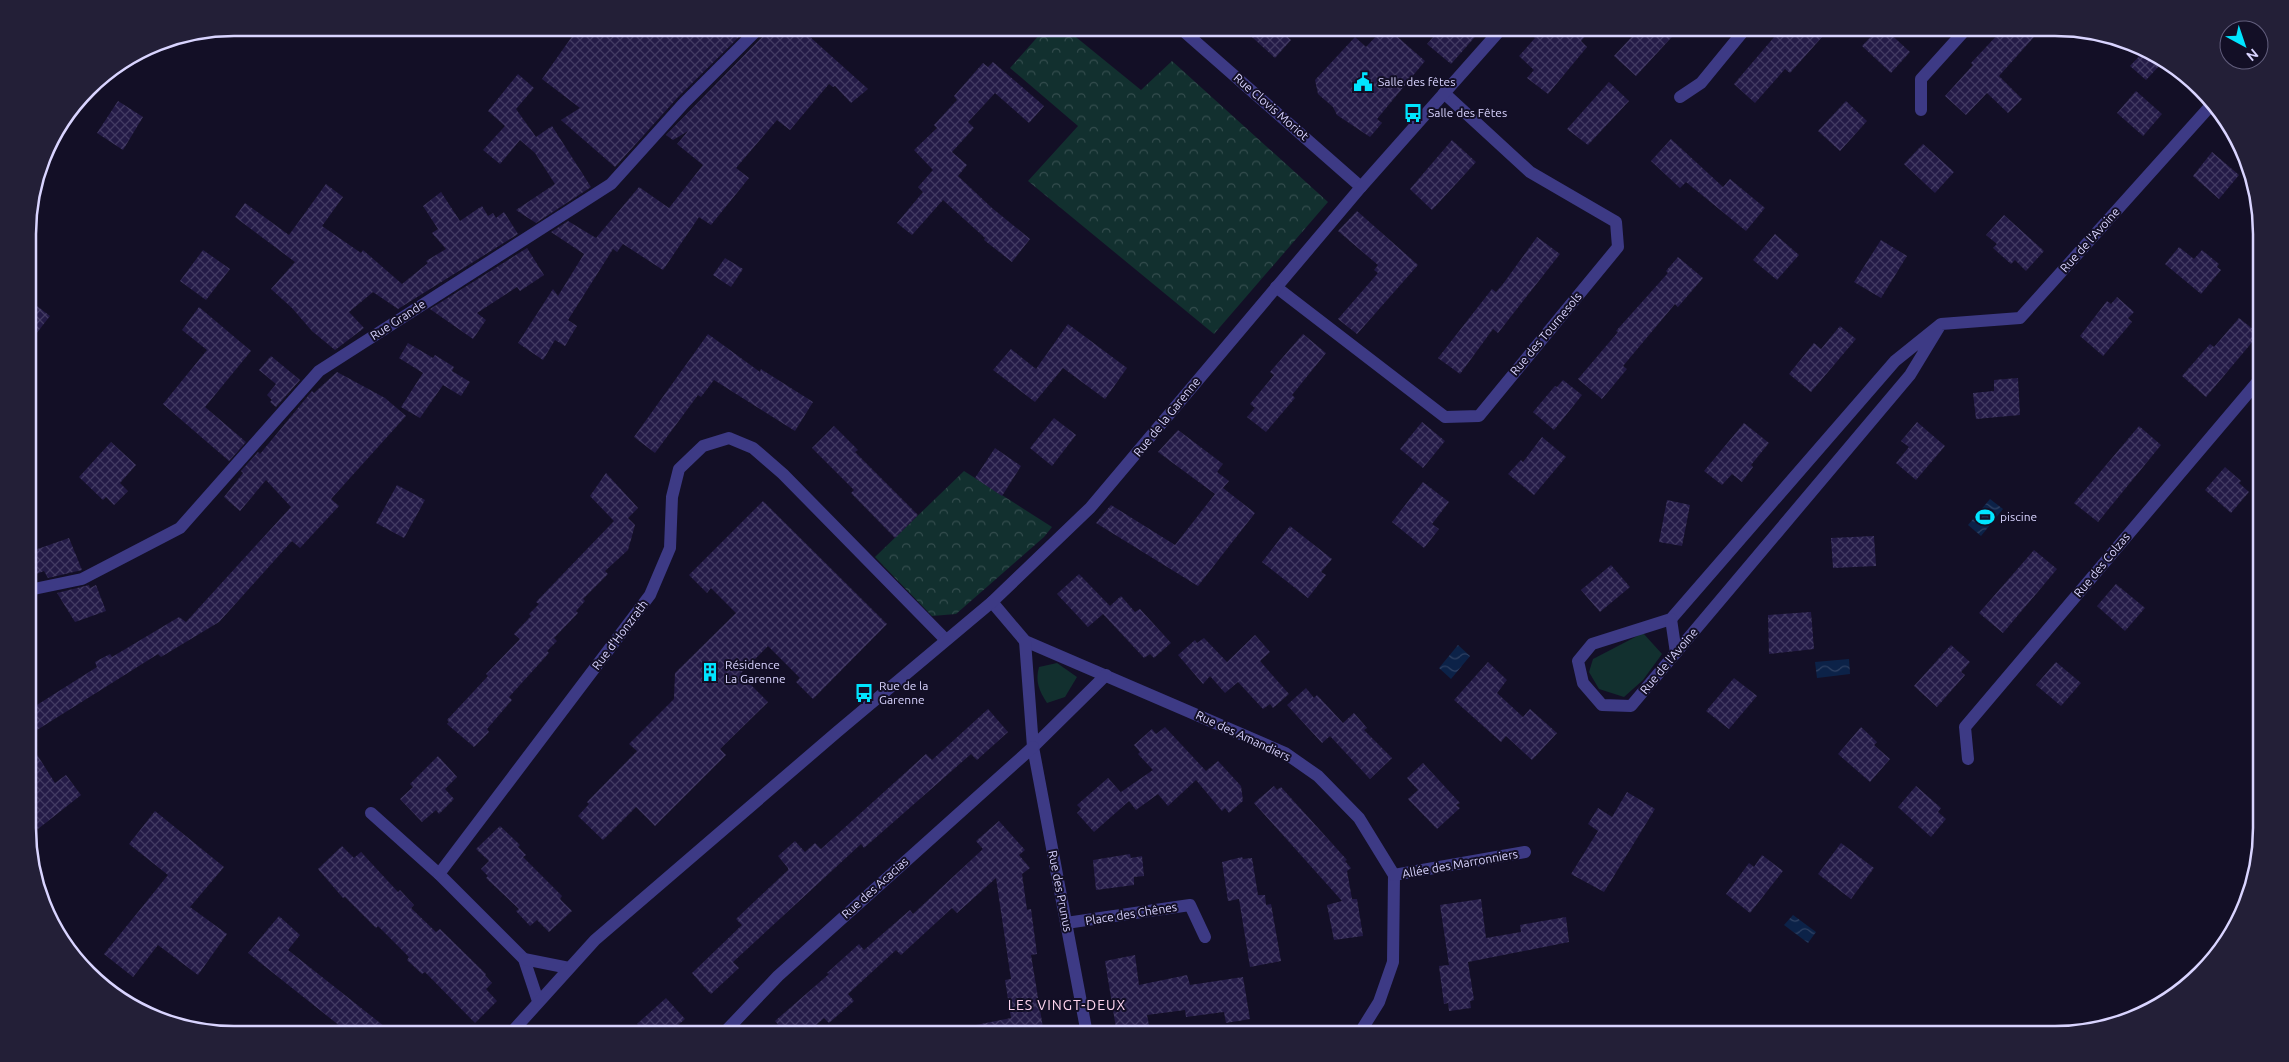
<svg xmlns="http://www.w3.org/2000/svg" width="2289" height="1062" font-family="Ubuntu,sans-serif">
<defs>
<pattern id="park-crowns" width="20" height="18" patternUnits="userSpaceOnUse" patternTransform="scale(1.25)"><rect width="20" height="18" fill="#12302f"/><path d="M2 6a3 3 0 1 1 6 0M12 15a3 3 0 1 1 6 0" fill="none" stroke="#344d4e"/></pattern>
<pattern id="water-waves" width="16" height="10" patternUnits="userSpaceOnUse" patternTransform="scale(1.25)"><rect width="16" height="10" fill="#0c2248"/><path d="M0 5q4-4 8 0t8 0" fill="none" stroke="#2f4163"/></pattern>
<pattern id="building-cross-hatch" width="8" height="8" patternUnits="userSpaceOnUse" patternTransform="scale(1.25)"><rect width="8" height="8" fill="#241b47"/><path d="M0 0l8 8M0 8l8-8" fill="none" stroke="#433b63"/></pattern>
</defs>
<rect width="100%" height="100%" fill="#130f26"/>
<!-- green -->
<g fill="#12302f">
<polygon points="1643,633 1662,654 1643,680 1624,697 1599,689 1589,672 1593,659"/>
<path d="M1057 663 1077 677 1065 697 1047 703C1039 691 1035 681 1039 667Z"/>
</g>
<!-- park -->
<g fill="url(#park-crowns)">
<polygon points="1066,29 1141,90 1172,61 1328,202 1214,334 1028,181 1078,126 1010,68 1041,33"/>
<polygon points="964,471 1052,527 1044,537 956,614 932,616 875,557"/>
</g>
<!-- water -->
<g fill="url(#water-waves)">
<polygon points="1990,499 2003,509 1981,536 1968,525"/>
<polygon points="1458,645 1470,656 1451,679 1439,668"/>
<polygon points="1849,659 1850,674 1817,678 1815,662"/>
<polygon points="1793,915 1816,932 1808,943 1784,925"/>
</g>
<!-- building -->
<g fill="url(#building-cross-hatch)">
<polygon points="578,28 598,28 611,38 618,28 748,28 678,97 615,167 561,120 580,108 542,79"/>
<polygon points="767,28 800,28 868,89 851,103 835,86 833,87 829,84 790,130 777,120 736,168 749,178 711,225 699,217 663,270 623,244 617,252 613,249 568,320 577,326 565,346 555,340 543,360 518,343 553,289 558,296 584,254 551,232 568,221 596,238 639,187 669,208 703,165 677,144 688,131 673,140 666,135 765,34"/>
<polygon points="1242,28 1278,28 1291,40 1275,58"/>
<polygon points="1441,28 1483,28 1451,64 1427,44"/>
<polygon points="1523,28 1593,28 1581,41 1587,47 1548,94 1527,78 1534,70 1519,56 1535,38"/>
<polygon points="1640,28 1680,28 1636,76 1614,56"/>
<polygon points="1782,28 1830,28 1790,73 1785,69 1755,103 1734,84"/>
<polygon points="1879,28 1884,28 1910,52 1891,73 1862,46"/>
<polygon points="2004,28 2042,28 1999,76 2022,99 2008,113 1987,93 1966,115 1945,96 1973,65 1971,63"/>
<polygon points="1383,29 1389,35 1392,32 1425,61 1377,119 1382,123 1370,137 1337,115 1333,107 1318,94 1315,80 1355,37 1366,47"/>
<polygon points="2144,51 2160,65 2146,80 2130,66"/>
<polygon points="993,62 1044,106 1029,123 995,93 968,122 974,128 952,152 967,165 958,176 992,208 1030,239 1012,262 984,240 985,238 943,200 912,235 897,223 923,192 918,187 933,170 914,150 937,128 934,125 957,100 954,96 983,63 988,67"/>
<polygon points="518,74 534,88 516,109 536,137 552,126 591,187 536,223 516,210 555,184 535,153 520,140 500,164 483,150 505,126 488,111"/>
<polygon points="1609,82 1629,101 1588,145 1567,129"/>
<polygon points="2136,91 2162,114 2143,136 2117,113"/>
<polygon points="118,101 143,117 123,150 97,133"/>
<polygon points="1846,101 1867,121 1840,151 1818,131"/>
<polygon points="1671,139 1723,187 1730,179 1765,208 1746,231 1686,182 1680,188 1651,161"/>
<polygon points="1452,140 1476,162 1432,210 1410,189"/>
<polygon points="1923,144 1954,172 1935,193 1904,164"/>
<polygon points="2212,152 2239,175 2219,199 2193,176"/>
<polygon points="326,184 343,197 322,226 361,253 363,250 402,284 428,263 426,261 446,249 432,233 438,229 423,206 441,192 460,221 482,206 488,216 493,213 496,218 504,212 518,234 398,309 373,292 349,312 364,328 335,350 312,331 292,308 271,289 295,262 235,217 245,203 289,235"/>
<polygon points="1357,211 1418,265 1357,334 1338,319 1378,273 1374,270 1378,265 1338,231"/>
<polygon points="2004,215 2044,251 2026,271 2015,260 2011,264 1993,248 1997,244 1986,235"/>
<polygon points="1775,234 1799,255 1777,280 1753,260"/>
<polygon points="1537,237 1560,254 1498,333 1493,329 1460,374 1438,358 1492,289 1496,292 1503,284"/>
<polygon points="1881,240 1907,256 1881,298 1854,282"/>
<polygon points="2179,247 2194,259 2202,250 2219,264 2217,267 2221,270 2201,294 2165,264"/>
<polygon points="527,248 544,275 520,291 517,287 477,313 486,320 473,339 430,309"/>
<polygon points="203,250 230,269 206,300 180,281"/>
<polygon points="1678,257 1703,278 1678,307 1675,304 1623,366 1627,369 1602,399 1578,379 1618,332 1616,331 1668,273 1666,271"/>
<polygon points="725,258 743,269 731,287 713,275"/>
<polygon points="2117,297 2134,312 2128,318 2132,322 2103,356 2080,336 2107,301 2111,304"/>
<polygon points="28,299 50,316 28,344"/>
<polygon points="199,307 251,351 205,407 246,442 229,461 163,404 207,350 182,330"/>
<polygon points="2239,318 2259,334 2206,397 2182,376 2210,344 2214,347"/>
<polygon points="1068,324 1127,368 1105,399 1063,368 1035,402 993,370 1011,349 1036,369"/>
<polygon points="1840,326 1856,339 1811,392 1789,374 1814,343 1821,349"/>
<polygon points="708,334 760,372 761,369 813,402 795,431 714,380 701,397 698,395 655,453 634,437"/>
<polygon points="1303,334 1326,353 1292,395 1295,398 1266,432 1247,417 1255,408 1250,404 1274,375 1270,372"/>
<polygon points="408,343 433,358 435,355 454,367 452,371 470,382 461,396 443,385 420,418 401,407 423,373 399,358"/>
<polygon points="271,356 300,380 276,407 270,402 272,400 267,395 276,384 259,370"/>
<polygon points="337,372 385,398 406,416 331,499 339,506 300,548 292,541 219,622 161,657 158,654 29,735 29,710 97,667 95,662 110,654 112,657 179,617 186,622 291,507 266,480 240,511 224,497 243,473 241,471 258,452 260,454 312,391 314,393"/>
<polygon points="2018,378 2020,415 1976,419 1973,393 1994,391 1994,380"/>
<polygon points="1563,380 1582,395 1554,430 1533,412 1555,386 1557,387"/>
<polygon points="1054,418 1076,435 1052,466 1030,448"/>
<polygon points="1422,422 1445,441 1423,468 1400,449"/>
<polygon points="1917,422 1945,446 1916,480 1896,463 1909,447 1901,441"/>
<polygon points="1744,423 1769,443 1751,465 1753,467 1742,482 1732,474 1722,485 1704,471"/>
<polygon points="834,426 858,450 855,452 918,515 895,538 851,493 854,490 812,448"/>
<polygon points="2139,426 2161,445 2098,522 2074,503"/>
<polygon points="1178,430 1223,464 1217,472 1229,481 1223,488 1255,513 1198,586 1096,523 1111,505 1175,545 1215,494 1158,452"/>
<polygon points="1542,437 1566,457 1534,495 1508,474 1521,460 1523,462"/>
<polygon points="111,442 136,465 120,483 128,491 114,505 106,497 103,500 79,477"/>
<polygon points="995,448 1021,466 1002,496 975,478"/>
<polygon points="2225,467 2241,481 2239,483 2249,492 2231,513 2205,490"/>
<polygon points="606,473 638,508 628,518 635,525 628,550 605,571 608,574 583,599 585,601 576,611 578,613 554,638 557,641 547,651 549,653 509,697 512,700 487,729 489,732 474,747 447,724 449,722 447,720 488,676 486,674 520,639 514,634 531,616 529,614 539,604 536,602 614,521 590,496"/>
<polygon points="1423,482 1449,502 1432,524 1439,529 1424,548 1392,522"/>
<polygon points="397,485 425,500 404,538 376,523"/>
<polygon points="1667,500 1690,505 1682,546 1659,542"/>
<polygon points="763,501 887,624 813,699 796,682 800,678 768,646 740,674 768,702 720,749 726,755 655,826 636,807 603,840 578,816 589,804 587,802 637,751 629,744 674,699 675,673 736,613 711,588 707,593 689,575"/>
<polygon points="1290,526 1332,559 1321,572 1326,575 1308,598 1262,562"/>
<polygon points="1874,536 1876,566 1833,568 1831,538"/>
<polygon points="69,538 82,570 48,578 44,571 29,577 29,552"/>
<polygon points="2034,550 2057,569 2003,633 1979,613"/>
<polygon points="1611,565 1630,587 1600,612 1581,590"/>
<polygon points="1079,574 1110,606 1121,596 1135,612 1140,609 1171,643 1154,658 1150,654 1144,658 1103,614 1088,627 1057,594"/>
<polygon points="2116,584 2145,608 2125,631 2097,606"/>
<polygon points="89,585 90,588 96,585 106,611 75,622 57,593"/>
<polygon points="1811,612 1814,649 1769,654 1768,615"/>
<polygon points="1255,635 1270,652 1260,661 1289,694 1273,708 1270,704 1263,709 1238,682 1225,693 1210,676 1203,684 1178,655 1195,640 1197,643 1204,638 1227,662"/>
<polygon points="1951,645 1970,662 1961,672 1965,675 1937,707 1914,686"/>
<polygon points="1488,662 1507,680 1497,693 1523,717 1530,709 1557,733 1532,760 1506,736 1501,742 1454,700"/>
<polygon points="2056,662 2081,683 2061,706 2036,685"/>
<polygon points="1734,678 1757,696 1729,729 1706,711"/>
<polygon points="1306,688 1314,698 1317,695 1343,723 1354,713 1367,728 1364,730 1392,758 1370,779 1330,736 1322,743 1287,705"/>
<polygon points="988,709 1008,732 977,760 971,754 864,848 861,844 733,962 739,968 711,994 706,989 692,973 742,925 736,919 788,870 788,868 778,856 795,841 805,852 815,843 821,849 926,754 932,760"/>
<polygon points="1165,727 1206,771 1218,761 1241,786 1243,801 1229,813 1225,808 1222,811 1196,780 1168,806 1158,794 1136,810 1129,801 1094,832 1077,813 1081,809 1077,805 1108,778 1125,797 1121,792 1153,770 1138,754 1140,752 1134,745 1152,729 1156,734"/>
<polygon points="1861,727 1877,742 1874,745 1890,759 1870,782 1838,754"/>
<polygon points="29,742 55,783 66,775 81,795 29,836"/>
<polygon points="438,756 457,777 445,789 454,799 439,814 436,810 422,822 400,799 413,787 410,784"/>
<polygon points="1423,763 1460,803 1456,805 1460,808 1437,829 1408,799 1418,790 1407,778"/>
<polygon points="1274,786 1277,790 1281,787 1347,860 1345,861 1351,868 1347,871 1352,899 1357,899 1363,936 1334,940 1327,905 1342,901 1254,803"/>
<polygon points="1916,786 1941,808 1938,812 1946,819 1931,837 1898,807"/>
<polygon points="1627,792 1655,809 1604,892 1571,874 1598,831 1588,824 1598,808 1612,817"/>
<polygon points="155,811 224,867 190,907 227,934 198,975 158,945 133,977 104,954 168,875 129,844"/>
<polygon points="999,821 1025,850 1019,855 1030,868 1022,874 1027,910 1031,909 1037,954 1031,955 1044,1034 977,1034 976,1025 1011,1018 1005,980 1011,979 996,878 957,913 952,908 901,955 896,950 848,994 854,1001 829,1023 824,1018 806,1034 786,1034 775,1021 829,974 827,973 859,944 864,950 910,910 913,914 983,849 976,841"/>
<polygon points="500,826 520,845 518,847 526,855 523,857 562,896 560,899 572,911 549,932 537,920 530,926 516,911 519,909 486,878 488,876 481,869 489,861 476,849"/>
<polygon points="1841,843 1874,868 1851,899 1818,874"/>
<polygon points="342,846 354,858 361,852 398,892 400,890 414,905 411,908 436,932 440,929 486,974 485,975 492,983 486,989 497,1001 475,1023 425,972 422,974 407,960 409,957 378,926 376,928 345,897 343,898 318,869"/>
<polygon points="1130,854 1131,858 1142,856 1144,876 1134,877 1134,885 1096,890 1093,860"/>
<polygon points="1762,855 1783,871 1750,913 1726,894 1749,863 1754,867"/>
<polygon points="1242,857 1243,859 1252,858 1258,895 1265,895 1266,905 1271,904 1281,961 1250,967 1239,899 1228,901 1222,862"/>
<polygon points="1481,899 1486,938 1521,932 1520,925 1566,917 1569,942 1468,962 1474,1000 1470,1001 1471,1008 1449,1011 1448,1003 1444,1004 1439,966 1449,965 1440,905"/>
<polygon points="279,916 300,935 288,950 394,1034 350,1034 248,953"/>
<polygon points="1135,955 1139,985 1187,975 1190,985 1243,977 1250,1019 1226,1023 1224,1012 1186,1017 1185,1010 1147,1015 1149,1025 1145,1026 1146,1034 1117,1034 1105,961"/>
<polygon points="666,998 685,1019 668,1034 648,1034 637,1024"/>
</g>
<g fill="none" stroke-linecap="round" stroke-linejoin="round">
<!-- minor -->
<g stroke="#3d3a85" stroke-width="12">
<polyline points="1180,28 1361,187"/>
<polyline points="1680,97 1701,83 1746,28"/>
<polyline points="1921,110 1921,79 1967,28"/>
<polyline points="1276,287 1445,417 1479,416 1618,247 1616,222 1530,172 1444,93"/>
<polyline points="1941,324 1910,375 1631,706 1602,705 1583,683 1578,661 1592,644 1671,619 1895,361 1941,324 2020,318 2213,103"/>
<polyline points="29,590 82,579 180,528 319,371 611,184 684,103 759,28"/>
<polyline points="992,602 1025,641 1285,753 1318,776 1359,818 1394,875 1393,962 1379,1002 1359,1034"/>
<polyline points="1671,619 1676,653"/>
<polyline points="1025,641 1033,747 1106,675"/>
<polyline points="1033,747 1087,1034"/>
<polyline points="1968,759 1965,727 2260,379"/>
<polyline points="371,813 439,874 524,959 538,1001"/>
<polyline points="439,874 650,595 670,548 672,497 679,469 703,446 729,438 753,448 783,474 946,640"/>
<polyline points="1394,875 1525,852"/>
<polyline points="1066,923 1190,905 1205,937"/>
<polyline points="524,959 569,968"/>
<polyline points="510,1034 595,940 837,732 992,602 1090,508 1361,187 1502,28"/>
<polyline points="723,1034 778,976 1033,747"/>
</g>
</g>
<!-- icons -->
<defs>
<g id="civic-bare" transform="scale(1.5)"><path d="M-.6-6.5H3V-4.5H.6V-3L4-1V1h2V6H-6V1h2V-1L-.6-3ZM-1.2 2.5V6h2.4V2.5Z" fill="#00e5ff" stroke="#130f26" stroke-width="2.5" paint-order="stroke"/></g>
<g id="bus-bare" transform="scale(1.5)"><path d="M-5-6H5V4H4V6H2V4H-2V6H-4V4H-5ZM-3.5-4V0h7V-4ZM-3.5 1.2v1.5H-2V1.2ZM2 1.2v1.5H3.5V1.2Z" fill="#00e5ff" stroke="#130f26" stroke-width="2.5" paint-order="stroke"/></g>
<g id="stadium-bare" transform="scale(1.5)"><path d="M0-5a6.5 5 0 1 0 0 10a6.5 5 0 1 0 0-10ZM-3.5-1.8h7v3.6h-7Z" fill="#00e5ff" stroke="#130f26" stroke-width="2.5" paint-order="stroke"/></g>
<g id="building-bare" transform="scale(1.5)"><path d="M-4-6H4V6H1V3H-1V6H-4ZM-2.5-4.3h1.7v1.8h-1.7ZM.8-4.3h1.7v1.8H.8ZM-2.5-1h1.7V.8h-1.7ZM.8-1h1.7V.8H.8Z" fill="#00e5ff" stroke="#130f26" stroke-width="2.5" paint-order="stroke"/></g>
</defs>
<g fill-rule="evenodd">
<use href="#civic-bare" x="1363" y="82"/>
<use href="#bus-bare" x="1413" y="113"/>
<use href="#stadium-bare" x="1985" y="517"/>
<use href="#building-bare" x="710" y="672"/>
<use href="#bus-bare" x="864" y="693"/>
</g>
<g text-anchor="middle" stroke-width="4" stroke-linejoin="round" paint-order="stroke">
<!-- poi labels -->
<g font-size="12" fill="#d9d4ff" stroke="#130f26" text-anchor="start">
<text x="1378" y="86">Salle des fêtes</text>
<text x="1428" y="117">Salle des Fêtes</text>
<text x="2000" y="521">piscine</text>
<text x="725" y="669">Résidence<tspan x="725" dy="14">La Garenne</tspan></text>
<text x="879" y="690">Rue de la<tspan x="879" dy="14">Garenne</tspan></text>
</g>
<!-- street labels -->
<g font-size="12" fill="#d9d4ff" stroke="#130f26">
<text transform="translate(1271 107) rotate(41)" y="4">Rue Clovis Moriot</text>
<text transform="translate(2090 240) rotate(-48)" y="4">Rue de l'Avoine</text>
<text transform="translate(398 320) rotate(-33)" y="4">Rue Grande</text>
<text transform="translate(1546 334) rotate(-50)" y="4">Rue des Tournesols</text>
<text transform="translate(1167 417) rotate(-51)" y="4">Rue de la Garenne</text>
<text transform="translate(2102 565) rotate(-50)" y="4">Rue des Colzas</text>
<text transform="translate(620 635) rotate(-53)" y="4">Rue d'Honzrath</text>
<text transform="translate(1669 661) rotate(-50)" y="4">Rue de l'Avoine</text>
<text transform="translate(1243 736) rotate(25)" y="4">Rue des Amandiers</text>
<text transform="translate(1460 864) rotate(-10)" y="4">Allée des Marronniers</text>
<text transform="translate(875 888) rotate(-42)" y="4">Rue des Acacias</text>
<text transform="translate(1060 891) rotate(79)" y="4">Rue des Prunus</text>
<text transform="translate(1131 914) rotate(-9)" y="4">Place des Chênes</text>
</g>
<!-- neighbourhood labels -->
<g font-size="14" letter-spacing="1" fill="#ffd6f0" stroke="#130f26">
<text x="1067" y="1010">LES VINGT-DEUX</text>
</g>
</g>
<!-- crop -->
<path d="M0 0H2289V1062H0ZM234 36H2055A198 198 0 0 1 2253 234V828A198 198 0 0 1 2055 1026H234A198 198 0 0 1 36 828V234A198 198 0 0 1 234 36Z" fill="#231f37" fill-rule="evenodd"/>
<path fill="none" stroke="#d9d4ff" stroke-width="2.5" d="M234 36H2055A198 198 0 0 1 2253 234V828A198 198 0 0 1 2055 1026H234A198 198 0 0 1 36 828V234A198 198 0 0 1 234 36Z"/>
<!-- north arrow -->
<g transform="translate(2244 45) rotate(140)"><circle r="24" fill="#130f26" stroke="#625e7d"/>
<path d="M0-4L9 19L0 12L-9 19Z" fill="#00e5ff"/>
<text y="-8" font-size="14" font-weight="bold" text-anchor="middle" fill="#d9d4ff">N</text>
</g>
</svg>
